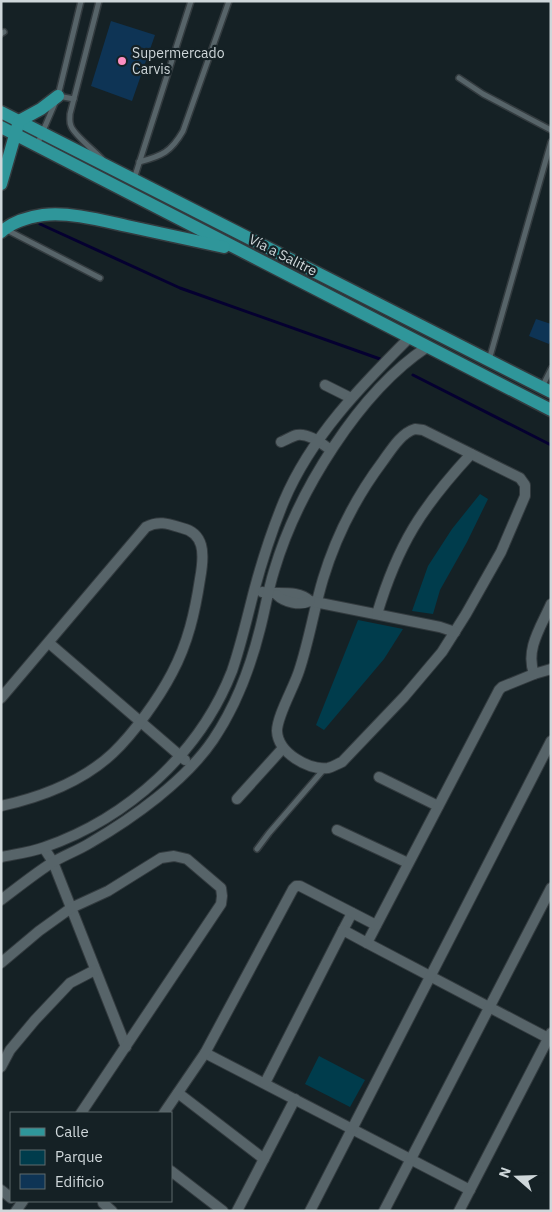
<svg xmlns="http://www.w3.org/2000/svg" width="552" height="1212" font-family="'IBM Plex Sans',sans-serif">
<rect width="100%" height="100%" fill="#152125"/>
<!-- green -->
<g fill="#003c4c">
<polygon points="480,494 488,499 467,542 440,590 433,614 412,611 428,566 452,529"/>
<polygon points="358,620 403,629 384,659 324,730 316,725"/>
<polygon points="319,1056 365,1080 350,1107 305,1084"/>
</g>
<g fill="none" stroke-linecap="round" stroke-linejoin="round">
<!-- stream -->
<g stroke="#050030" stroke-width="3">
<polyline points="40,224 180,288 380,359"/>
<polyline points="413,375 551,445"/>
</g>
</g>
<!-- building -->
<g fill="#0e3455">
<polygon points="111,21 155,35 132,101 91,86"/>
<polygon points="536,319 551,324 551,338 549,344 529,336"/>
</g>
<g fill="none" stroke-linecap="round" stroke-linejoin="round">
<!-- lane casing -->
<g stroke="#333b3f" stroke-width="8">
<g id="lane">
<path d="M99 1 70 114C70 118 69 122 71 126 74 135 95 151 102 159"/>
<polyline points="1,34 4,32"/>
<polyline points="459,78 483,94 551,130"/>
<polyline points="58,96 74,99"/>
<polyline points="37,145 58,96 81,1"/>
<path d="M139 162C162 156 171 152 183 131L229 1"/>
<polyline points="134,179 191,1"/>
<polyline points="5,229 100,278"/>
<polyline points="489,360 551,142"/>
<polyline points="542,387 551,369"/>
<polyline points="257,849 269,833 325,768"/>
</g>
</g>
<!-- street casing -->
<g stroke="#333b3f" stroke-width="12">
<g id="street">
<polyline points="325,385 351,398"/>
<path d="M415 429 423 430 520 478 525 485V496L501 552 466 614 442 652 404 697 342 762C337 764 333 767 328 768 308 770 278 753 277 731 277 716 294 687 299 671 309 641 314 609 323 579 336 536 356 497 383 461 391 450 401 433 415 429Z"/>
<path d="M281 442C286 440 292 436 297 435 309 433 322 444 331 450"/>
<path d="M262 592C277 595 297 589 310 601L440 627 455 632"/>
<path d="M277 595C284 602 300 606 310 601"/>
<path d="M377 614C398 544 422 507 471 454"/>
<polyline points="49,643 185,760"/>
<path d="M534 674C525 649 541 627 551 604"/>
<path d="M1 698 146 527C159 520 169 524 182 528 191 530 198 535 201 545 204 555 202 568 200 579 195 612 188 643 172 673 159 698 134 733 113 753 82 782 42 797 1 806"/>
<polyline points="379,777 438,806"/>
<polyline points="237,799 283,748"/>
<polyline points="337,830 408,863"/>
<polyline points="44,848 53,862 126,1047"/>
<path d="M1 857C16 854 32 852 45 847 128 818 200 753 232 671 241 645 247 618 254 591 262 561 272 530 284 501 311 437 361 386 409 338"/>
<path d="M1 900C17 888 33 875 50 864 62 856 77 851 90 843 133 818 185 781 213 740 236 706 250 669 260 629 265 610 268 590 274 571 297 493 359 392 427 347"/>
<polyline points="343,930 352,913"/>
<polyline points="1,963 39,931 71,908 108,891 161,858 174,856 187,859 221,888 222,896 221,904 81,1113"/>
<polyline points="548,1038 367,943 499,690 502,687 534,674 551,669"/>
<polyline points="205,1053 470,1190"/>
<polyline points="1,1067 10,1050 35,1020 70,983 95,970"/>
<polyline points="265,1083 343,930 367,943"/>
<polyline points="178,1093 264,1159"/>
<polyline points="164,1113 205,1053 293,889 296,886 300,886 376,925"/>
<polyline points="171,1171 223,1211"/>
<polyline points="1,1190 11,1198"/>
<polyline points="103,1203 112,1211"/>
<polyline points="16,1211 23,1201"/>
<polyline points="237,1211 295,1099"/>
<polyline points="310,1211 551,741"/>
<polyline points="384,1211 551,888"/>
<polyline points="459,1211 551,1033"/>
</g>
</g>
<!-- primary casing -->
<g stroke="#333b3f" stroke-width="15">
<g id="primary">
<polyline points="1,112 551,392"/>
<polyline points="1,127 551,410"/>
<polyline points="1,184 19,121 41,109 58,96"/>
<path d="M1 232C12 222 29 217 43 215 70 212 100 220 127 226 159 233 192 240 224 247"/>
</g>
</g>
<!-- lane -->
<use href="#lane" stroke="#576469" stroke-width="5"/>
<!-- street -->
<use href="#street" stroke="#576469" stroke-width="10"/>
<!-- primary -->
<use href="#primary" stroke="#2f969a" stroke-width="12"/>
</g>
<!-- markers -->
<circle fill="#fc8fc2" stroke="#152125" stroke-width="2" cx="122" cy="61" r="5"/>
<g text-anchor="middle" stroke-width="4.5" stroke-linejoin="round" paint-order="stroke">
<!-- poi labels -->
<g font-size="14" fill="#cfd7da" stroke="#152125" text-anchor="start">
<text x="132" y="58">Supermercado<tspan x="132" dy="16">Carvis</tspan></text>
</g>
<!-- street labels -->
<g font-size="14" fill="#cfd7da" stroke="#152125">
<text transform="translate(283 255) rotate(27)" y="5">Vía a Salitre</text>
</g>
</g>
<!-- border -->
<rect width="552" height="1212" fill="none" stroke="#cfd7da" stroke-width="5"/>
<!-- legend -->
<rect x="10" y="1112" width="162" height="90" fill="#152125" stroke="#5f6a6d"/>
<rect x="20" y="1128" width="25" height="8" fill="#2f969a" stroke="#5f6a6d"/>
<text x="55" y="1137" font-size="15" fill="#cfd7da">Calle</text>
<rect x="20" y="1150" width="25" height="15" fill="#003c4c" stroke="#5f6a6d"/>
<text x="55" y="1162" font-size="15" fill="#cfd7da">Parque</text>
<rect x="20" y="1174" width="25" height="15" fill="#0e3455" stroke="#5f6a6d"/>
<text x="55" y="1187" font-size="15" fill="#cfd7da">Edificio</text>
<!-- north arrow -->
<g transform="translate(517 1177) rotate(290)" stroke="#152125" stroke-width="4" paint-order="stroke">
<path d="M0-4L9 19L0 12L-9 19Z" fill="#cfd7da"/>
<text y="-8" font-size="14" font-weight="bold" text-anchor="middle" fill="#cfd7da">N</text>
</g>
</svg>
